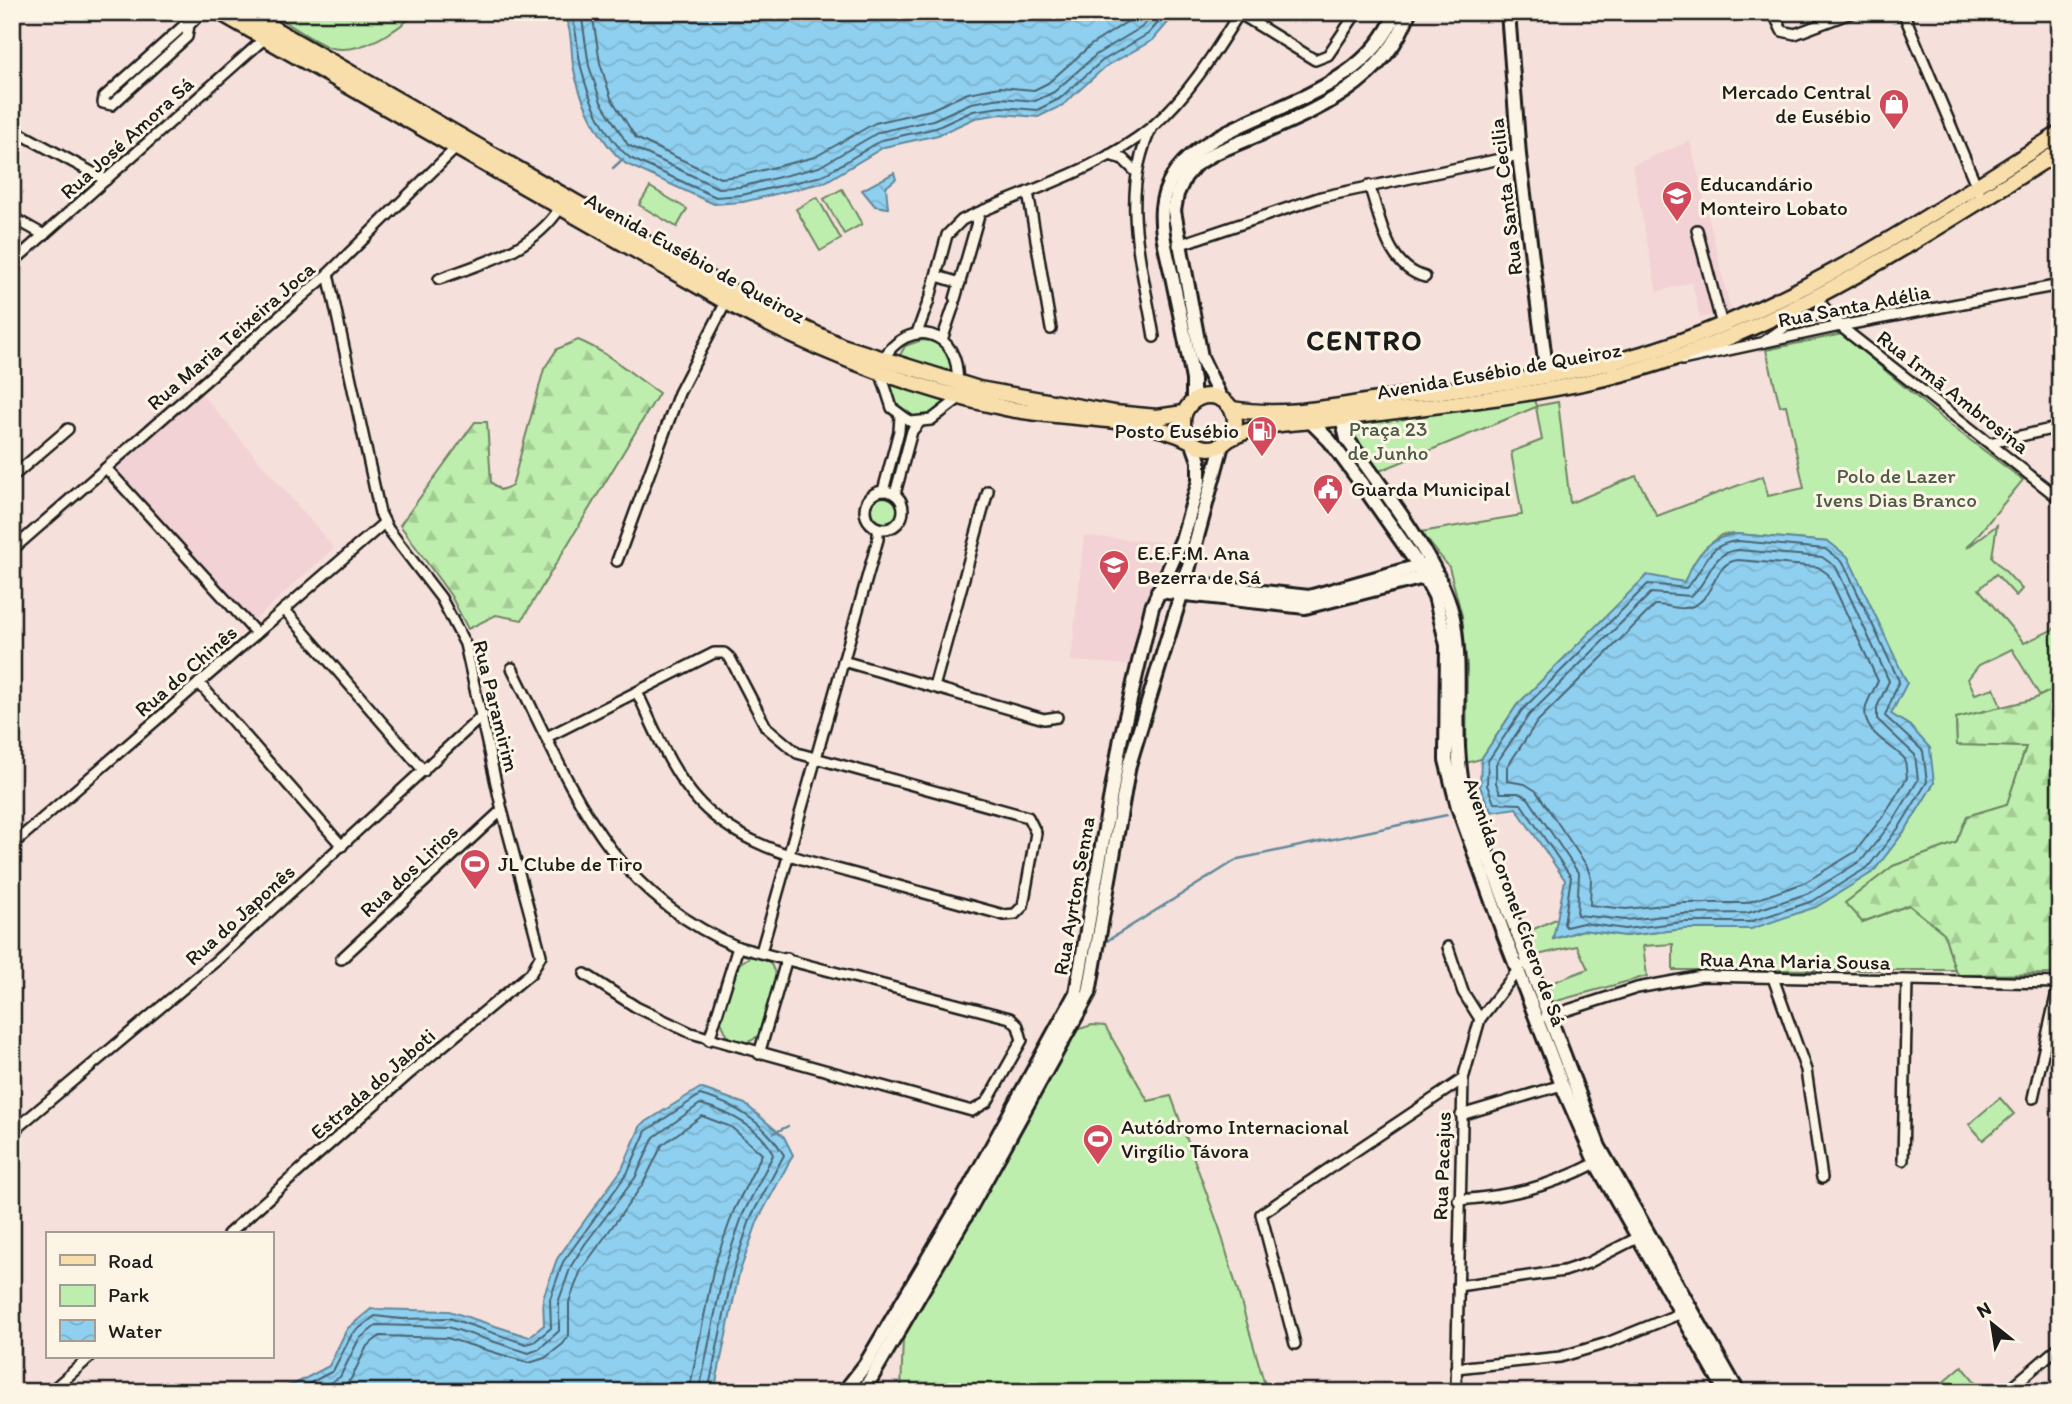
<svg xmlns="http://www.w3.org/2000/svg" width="2072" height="1404" font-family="Itim,sans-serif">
<defs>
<pattern id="forest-firs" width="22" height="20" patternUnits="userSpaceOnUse" patternTransform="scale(1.75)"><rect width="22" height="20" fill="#beeead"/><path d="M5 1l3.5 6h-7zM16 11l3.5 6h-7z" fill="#a3cc94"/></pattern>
<pattern id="water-waves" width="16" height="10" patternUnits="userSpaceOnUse" patternTransform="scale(1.75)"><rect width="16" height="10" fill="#8fd0f0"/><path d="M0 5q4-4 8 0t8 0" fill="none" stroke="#7bb2cd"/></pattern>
</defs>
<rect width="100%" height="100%" fill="#f6e0db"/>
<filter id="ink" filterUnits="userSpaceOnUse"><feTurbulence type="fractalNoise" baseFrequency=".0143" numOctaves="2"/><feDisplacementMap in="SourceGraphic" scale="14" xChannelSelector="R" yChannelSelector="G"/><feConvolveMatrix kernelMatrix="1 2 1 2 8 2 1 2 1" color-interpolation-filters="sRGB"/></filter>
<g filter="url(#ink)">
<!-- built -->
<g fill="#f2d2d4">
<polygon points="1690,141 1731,311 1700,318 1692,282 1657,292 1632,165"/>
<polygon points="199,391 334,548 250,624 114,466"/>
<polygon points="1084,536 1163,542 1154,583 1144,604 1131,665 1071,661"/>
</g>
<!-- green -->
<g fill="#beeead" stroke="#6d8564" stroke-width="2">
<path d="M270 12H416C398 31 360 54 332 48 316 44 285 21 270 12Z"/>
<path d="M1401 12H1406L1377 60 1334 93 1281 118 1279 113C1330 89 1379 68 1401 12Z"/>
<polygon points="650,187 687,209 677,227 639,205"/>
<polygon points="842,189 862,224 844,234 824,199"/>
<polygon points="817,197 841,239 820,251 796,209"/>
<polygon points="1842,334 1945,421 2023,480 1967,548 1997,525 1992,557 2022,589 2016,596 1996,574 1979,589 2024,643 2060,626 2060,686 2040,696 2012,649 1979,665 1968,679 1975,694 1994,688 2001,707 1956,718 1957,744 2026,747 2007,804 1967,816 1956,843 1893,866 1863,922 1909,905 1944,933 1955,970 1673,970 1673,944 1643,946 1647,976 1553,1002 1548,984 1588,969 1577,946 1533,956 1523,934 1558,918 1554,939 1583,930 1625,936 1684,929 1873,872 1906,829 1934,783 1910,726 1891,714 1828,542 1738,534 1721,535 1701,553 1684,582 1574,651 1517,705 1481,759 1466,763 1467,667 1462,616 1449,567 1421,532 1522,515 1511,452 1542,440 1536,407 1377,472 1347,430 1351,421 1533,396 1536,406 1558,402 1570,503 1636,476 1657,516 1763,476 1768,496 1804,488 1786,405 1780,406 1766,350"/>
<path d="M922 340C942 341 951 353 953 372L951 374 898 359 905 346Z"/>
<path d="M892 384 944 400 945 404 932 416C908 419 899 414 889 392Z"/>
<circle cx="885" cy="509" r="14"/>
<path d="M751 956 770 962 776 975 762 1031C753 1043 742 1046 729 1039L721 1022 736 966Z"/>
<polygon points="1092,1025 1105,1026 1148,1101 1171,1096 1220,1230 1267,1392 901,1392 903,1338 1076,1030"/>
<polygon points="2000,1098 2014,1114 1983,1140 1969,1124"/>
<polygon points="1962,1366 1977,1384 1969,1392 1932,1392"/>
</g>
<!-- forest -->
<g fill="url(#forest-firs)" stroke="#6d8564" stroke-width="2">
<path d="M578 340C608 352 632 375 659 393L522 620 496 615 468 629 451 596 400 525 475 422H487L491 482 500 490 512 486 544 369 557 349Z"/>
<polygon points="2060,686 2060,974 1959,975 1955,970 1944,933 1909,905 1862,922 1845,903 1893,866 1956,843 1967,816 2007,804 2026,747 1957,745 1956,718 2034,699"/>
</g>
<!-- water -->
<g fill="url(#water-waves)" stroke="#61889b" stroke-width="2">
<path d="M562 12H1177L1153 40 1105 67 1063 105 1038 117 1001 114 975 118 938 135 884 147 825 182 743 202 714 204 626 164C599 142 579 99 573 65 571 50 572 24 562 12Z"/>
<polygon points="894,173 896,179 886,187 888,208 875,206 862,190"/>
<path d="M1738 534 1829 542 1848 557 1907 683 1891 714 1910 726 1930 748 1934 783 1906 829 1873 872 1816 907 1751 929H1684L1625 936 1583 930 1553 939 1565 880 1516 808 1491 812 1480 787 1481 759 1517 705 1647 575 1684 582C1696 556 1708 536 1738 534Z"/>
<polygon points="700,1088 745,1104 784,1137 793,1155 758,1220 739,1274 714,1392 262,1392 295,1384 329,1366 347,1329 371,1309 449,1311 529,1337 544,1325 543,1298 557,1259 622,1169 641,1125"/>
</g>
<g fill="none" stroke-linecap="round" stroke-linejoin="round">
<!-- shore -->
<g stroke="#4a6471" stroke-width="2">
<path d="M571 12C577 30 577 49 581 67 588 98 605 138 630 158L716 197 742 195 822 176 882 140 936 128 973 111 1001 107 1037 110 1059 99 1102 61 1148 34 1168 12"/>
<polyline points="581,12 589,66 601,102 628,145 718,188 740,187 819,167 879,132 933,120 971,103 1001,98 1035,101 1054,92 1097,54 1142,27 1156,12"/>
<polyline points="592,12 600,63 611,98 636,138 720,178 739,176 815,157 875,123 930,110 968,93 1000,87 1034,90 1048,83 1091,45 1142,12"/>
<path d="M1738 541 1825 549 1843 562 1899 681 1885 716 1923 751 1927 782 1900 826 1868 867 1813 901 1749 922H1684L1625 929 1583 923 1566 927 1564 924 1571 877 1521 804 1494 803 1487 785 1488 761 1522 710 1648 584 1686 588C1707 569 1703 544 1738 541Z"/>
<path d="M1738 550 1822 557 1836 567 1889 681 1877 707V719L1915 755 1918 780 1893 821 1862 860 1809 893 1748 913 1683 914 1626 920 1577 915 1579 874 1528 798 1518 793H1500L1496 783V764L1529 715 1651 593 1690 596C1710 583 1709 552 1738 550Z"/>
<path d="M1738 560 1818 567 1828 574 1878 681C1874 690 1868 698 1866 707 1860 732 1891 744 1905 759L1907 778 1884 815 1855 852 1804 883 1746 903H1683L1626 909 1590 905 1591 878 1587 866 1536 791 1525 784 1507 781V767L1537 722 1655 605C1668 604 1681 612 1693 606 1715 598 1713 562 1738 560Z"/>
<path d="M293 1392 333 1371 352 1334 375 1316 401 1319 449 1318 526 1344 534 1342 551 1328 550 1299 563 1262 628 1172 646 1131 700 1095C735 1104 766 1124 784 1155L751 1217 733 1271 708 1392"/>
<path d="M314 1392 340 1377 359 1339 377 1325 448 1327 529 1353 539 1349 559 1331V1300L571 1266 585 1244 635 1178 654 1137 700 1104C726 1111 764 1129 773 1155L743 1214 724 1269 699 1392"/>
<polyline points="337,1392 351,1379 367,1346 380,1336 447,1338 529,1363 545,1358 563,1344 569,1335 569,1302 581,1270 643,1184 662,1145 702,1116 731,1127 762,1154 734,1210 714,1266 689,1392"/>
</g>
<!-- stream -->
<g stroke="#61889b" stroke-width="2.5">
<polyline points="613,168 623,159"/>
<polyline points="1476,810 1490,807"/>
<polyline points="1102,944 1238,859 1447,815"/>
<polyline points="774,1133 788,1126"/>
</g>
<!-- street casing -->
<g stroke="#1c1c1c" stroke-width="14">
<g id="street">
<polyline points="199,12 104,97 103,103 112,105 187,37 189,25 202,12"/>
<polyline points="1773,12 1782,31 1795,34 1853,12"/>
<polyline points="1903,12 1982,199"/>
<polyline points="1240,14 1315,60 1328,55 1357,12"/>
<path d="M1152 127C1118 195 1143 266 1154 337"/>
<polyline points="12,129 106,180"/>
<polyline points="1109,155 1123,159 1135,171"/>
<path d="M1369 185C1381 219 1386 266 1425 277"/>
<polyline points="1028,192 1051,329"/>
<polyline points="12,217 44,235"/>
<polyline points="1697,230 1722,325"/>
<polyline points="1178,245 1321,197 1519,155"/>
<polyline points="12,263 264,39"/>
<polyline points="937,276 960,283"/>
<path d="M439 279C485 262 532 251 560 208"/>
<path d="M931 294 947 235 962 220C1024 191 1099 171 1153 126 1189 95 1215 52 1240 12"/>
<polyline points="1816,298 1840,326 2060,499"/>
<polyline points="955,299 980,212"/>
<polyline points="917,333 929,300"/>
<polyline points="942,340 954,305"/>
<polyline points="1765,341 1785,327 1826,311"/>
<polyline points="1682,360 1840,326 2060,285"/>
<path d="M882 361C908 315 962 330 957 383"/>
<polyline points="881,374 892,408 911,422 931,420 961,397"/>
<polyline points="1990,443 2060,427"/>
<polyline points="106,468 256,633"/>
<polyline points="12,477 68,429"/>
<polyline points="883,491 899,431 900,416"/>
<circle cx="884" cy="510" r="19"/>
<polyline points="895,494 912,431 919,423"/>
<polyline points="12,550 328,274 459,145"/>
<polyline points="617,561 679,393 726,302"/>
<polyline points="284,609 424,771"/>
<polyline points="843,661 1044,719 1057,717"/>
<path d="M512 668C572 787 606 891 738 947L1010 1018 1018 1026 1022 1040 987 1102 972 1111 691 1033 636 1007 585 974"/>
<polyline points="199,683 342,846"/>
<polyline points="934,687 988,491"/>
<path d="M547 737 714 653H724L730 658 766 727 797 753 1028 817 1036 833 1023 906 1015 914 1004 915C959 903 915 890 870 878 810 861 745 850 700 803 671 772 655 730 637 692"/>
<polyline points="12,845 384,523"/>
<polyline points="1448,947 1463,992 1480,1019"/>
<polyline points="761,952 878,539 878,528"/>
<polyline points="341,959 502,810"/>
<polyline points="1772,975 1806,1070 1822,1178"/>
<polyline points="1546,1017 1637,988 1702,976 2060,983"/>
<polyline points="709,1040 738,947"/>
<polyline points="759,1054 787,958"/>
<polyline points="2033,1098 2059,983"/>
<polyline points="1461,1115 1562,1085"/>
<polyline points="12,1132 217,960 483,715"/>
<polyline points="1903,1160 1907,981"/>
<path d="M1458 1200C1511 1196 1549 1187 1596 1163"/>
<polyline points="228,1234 410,1073 531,973 541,955 502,810 465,644 441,598 388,529 380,513 328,274"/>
<polyline points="1458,1286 1564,1271 1588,1263 1637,1238"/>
<polyline points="1295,1344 1261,1214 1463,1079"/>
<polyline points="1456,1368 1560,1357 1607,1343 1679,1314"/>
<polyline points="50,1392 90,1357"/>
<polyline points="1456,1392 1463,1079 1480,1019 1521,966"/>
<polyline points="2006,1392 2060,1346"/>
</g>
</g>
<!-- secondary casing -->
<g stroke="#1c1c1c" stroke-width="18">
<g id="secondary">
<polyline points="1508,12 1519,155 1547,376"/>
<path d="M1221 399 1201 357 1174 211 1177 194 1185 177 1195 165 1213 154C1286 121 1381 96 1409 12"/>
<path d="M1193 401V380C1187 345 1179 310 1172 276 1167 254 1160 231 1162 208 1173 107 1354 122 1396 12"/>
<path d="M1342 418 1347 439C1381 487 1445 567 1454 623 1463 680 1451 737 1464 793L1599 1147 1738 1392"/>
<polyline points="1311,422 1330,441 1361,483 1419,566 1435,596 1447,645 1446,760 1458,807 1503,932 1562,1085 1596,1163 1726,1392"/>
<polyline points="1162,581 1309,597 1426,564"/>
<polyline points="1158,591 1305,607 1432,575"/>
<polyline points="844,1392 865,1365 963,1199 1076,993 1121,738 1152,607 1182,540 1199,481 1199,461 1193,444"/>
<polyline points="863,1392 965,1217 1089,993 1129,765 1184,585 1222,445"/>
</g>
</g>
<!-- primary casing -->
<g stroke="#1c1c1c" stroke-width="19">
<g id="primary">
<path d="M219 12 726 302C814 350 907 387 1005 408 1061 420 1142 415 1189 440"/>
<polyline points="245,12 695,271 774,314 842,346 979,389 1114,413 1157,417 1184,413"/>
<circle cx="1209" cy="422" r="26"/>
<path d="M1232 409C1290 419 1352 403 1410 395 1498 384 1586 374 1670 345 1811 296 1934 213 2060 133"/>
<path d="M1229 439C1264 420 1304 424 1342 418 1422 407 1504 399 1583 383 1760 347 1909 245 2060 151"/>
</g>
</g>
<!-- street -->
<use href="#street" stroke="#fcf5e5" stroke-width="9"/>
<!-- secondary -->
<use href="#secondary" stroke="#fcf5e5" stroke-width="12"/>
<!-- primary -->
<use href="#primary" stroke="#f8deab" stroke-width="14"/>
</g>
</g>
<!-- icons -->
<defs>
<g id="shop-pin" transform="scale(1.575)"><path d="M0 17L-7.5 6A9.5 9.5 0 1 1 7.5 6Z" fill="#d1495b" stroke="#fcf5e5"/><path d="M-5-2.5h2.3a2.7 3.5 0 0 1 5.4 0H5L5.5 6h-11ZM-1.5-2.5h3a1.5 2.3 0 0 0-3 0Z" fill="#fff"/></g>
<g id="school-pin" transform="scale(1.575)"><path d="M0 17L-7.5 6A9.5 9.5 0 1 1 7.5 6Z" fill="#d1495b" stroke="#fcf5e5"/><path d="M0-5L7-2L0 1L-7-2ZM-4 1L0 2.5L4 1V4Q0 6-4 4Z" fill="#fff"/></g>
<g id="fuel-pin" transform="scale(1.575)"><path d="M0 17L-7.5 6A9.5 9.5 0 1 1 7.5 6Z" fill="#d1495b" stroke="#fcf5e5"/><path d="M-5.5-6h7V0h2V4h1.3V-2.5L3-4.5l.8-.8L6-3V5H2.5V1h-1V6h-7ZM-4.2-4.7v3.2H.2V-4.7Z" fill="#fff"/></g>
<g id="civic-pin" transform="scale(1.575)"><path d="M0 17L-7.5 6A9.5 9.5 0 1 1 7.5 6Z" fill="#d1495b" stroke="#fcf5e5"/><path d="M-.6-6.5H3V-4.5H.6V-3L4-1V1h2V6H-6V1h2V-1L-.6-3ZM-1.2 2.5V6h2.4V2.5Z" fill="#fff"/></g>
<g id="stadium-pin" transform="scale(1.575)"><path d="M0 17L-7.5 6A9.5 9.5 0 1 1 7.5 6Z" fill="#d1495b" stroke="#fcf5e5"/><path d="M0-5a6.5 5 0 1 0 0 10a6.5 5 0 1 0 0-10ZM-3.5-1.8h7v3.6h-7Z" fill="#fff"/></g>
</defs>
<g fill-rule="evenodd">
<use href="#shop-pin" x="1894" y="104"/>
<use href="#school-pin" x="1677" y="196"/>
<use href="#fuel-pin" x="1262" y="431"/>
<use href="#civic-pin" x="1328" y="489"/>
<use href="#school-pin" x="1114" y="565"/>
<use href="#stadium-pin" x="475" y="864"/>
<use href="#stadium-pin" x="1098" y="1139"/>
</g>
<g text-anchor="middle" stroke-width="6" stroke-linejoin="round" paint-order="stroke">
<!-- poi labels -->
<g font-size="21" fill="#1c1c1c" stroke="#fcf5e5" text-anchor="start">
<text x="1871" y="99" text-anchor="end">Mercado Central<tspan x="1871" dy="24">de Eusébio</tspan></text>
<text x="1700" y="191">Educandário<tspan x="1700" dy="24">Monteiro Lobato</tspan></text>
<text x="1239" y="438" text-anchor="end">Posto Eusébio</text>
<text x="1351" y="496">Guarda Municipal</text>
<text x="1137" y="560">E.E.F.M. Ana<tspan x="1137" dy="24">Bezerra de Sá</tspan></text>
<text x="498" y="871">JL Clube de Tiro</text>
<text x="1121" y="1134">Autódromo Internacional<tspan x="1121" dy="24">Virgílio Távora</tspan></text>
</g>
<!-- street labels -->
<g font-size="21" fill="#1c1c1c" stroke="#fcf5e5">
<text transform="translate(127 138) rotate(-42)" y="7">Rua José Amora Sá</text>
<text transform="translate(1506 197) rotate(-97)" y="7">Rua Santa Cecilia</text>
<text transform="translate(695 258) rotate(29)" y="7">Avenida Eusébio de Queiroz</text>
<text transform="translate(1854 306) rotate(-11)" y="7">Rua Santa Adélia</text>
<text transform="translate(231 336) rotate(-41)" y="7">Rua Maria Teixeira Joca</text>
<text transform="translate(1499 371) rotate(-10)" y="7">Avenida Eusébio de Queiroz</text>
<text transform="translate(1953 392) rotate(38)" y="7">Rua Irmã Ambrosina</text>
<text transform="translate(186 671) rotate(-41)" y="7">Rua do Chinês</text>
<text transform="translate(496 706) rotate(76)" y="7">Rua Paramirim</text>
<text transform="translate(409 871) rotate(-43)" y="7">Rua dos Lirios</text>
<text transform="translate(1074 896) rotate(-80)" y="7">Rua Ayrton Senna</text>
<text transform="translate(1515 902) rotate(70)" y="7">Avenida Coronel Cícero de Sá</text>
<text transform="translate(240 915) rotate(-42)" y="7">Rua do Japonês</text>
<text transform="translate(1795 961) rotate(1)" y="7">Rua Ana Maria Sousa</text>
<text transform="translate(373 1084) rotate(-41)" y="7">Estrada do Jaboti</text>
<text transform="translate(1442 1166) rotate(-88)" y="7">Rua Pacajus</text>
</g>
<!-- park labels -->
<g font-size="21" fill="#4d5b48" stroke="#fcf5e5">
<text x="1388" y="436">Praça 23<tspan x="1388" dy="24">de Junho</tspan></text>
<text x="1896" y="483">Polo de Lazer<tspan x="1896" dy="24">Ivens Dias Branco</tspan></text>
</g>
<!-- district labels -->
<g font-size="28" font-weight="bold" letter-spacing="2" fill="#1c1c1c" stroke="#fcf5e5">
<text x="1365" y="350">CENTRO</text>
</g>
</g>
<!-- margin -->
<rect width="2072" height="1404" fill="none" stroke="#fcf5e5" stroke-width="42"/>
<rect x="21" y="21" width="2030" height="1362" fill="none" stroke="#1c1c1c" stroke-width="2.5" filter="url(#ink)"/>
<!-- legend -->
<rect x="46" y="1232" width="228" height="126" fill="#fcf5e5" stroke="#a29e95" stroke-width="2"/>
<rect x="60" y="1255" width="35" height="10" fill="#f8deab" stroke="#a29e95" stroke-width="2"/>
<text x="108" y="1268" font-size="21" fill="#1c1c1c">Road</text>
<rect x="60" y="1285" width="35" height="21" fill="#beeead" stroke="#a29e95" stroke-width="2"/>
<text x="108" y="1302" font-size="21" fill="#1c1c1c">Park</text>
<rect x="60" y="1320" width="35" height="21" fill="url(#water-waves)" stroke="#a29e95" stroke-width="2"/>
<text x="108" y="1338" font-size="21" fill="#1c1c1c">Water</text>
<!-- north arrow -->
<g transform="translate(1992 1324) rotate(330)" stroke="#fcf5e5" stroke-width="5" paint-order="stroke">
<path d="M0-5L12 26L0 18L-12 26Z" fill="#1c1c1c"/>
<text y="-10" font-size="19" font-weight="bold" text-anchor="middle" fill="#1c1c1c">N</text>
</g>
</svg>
